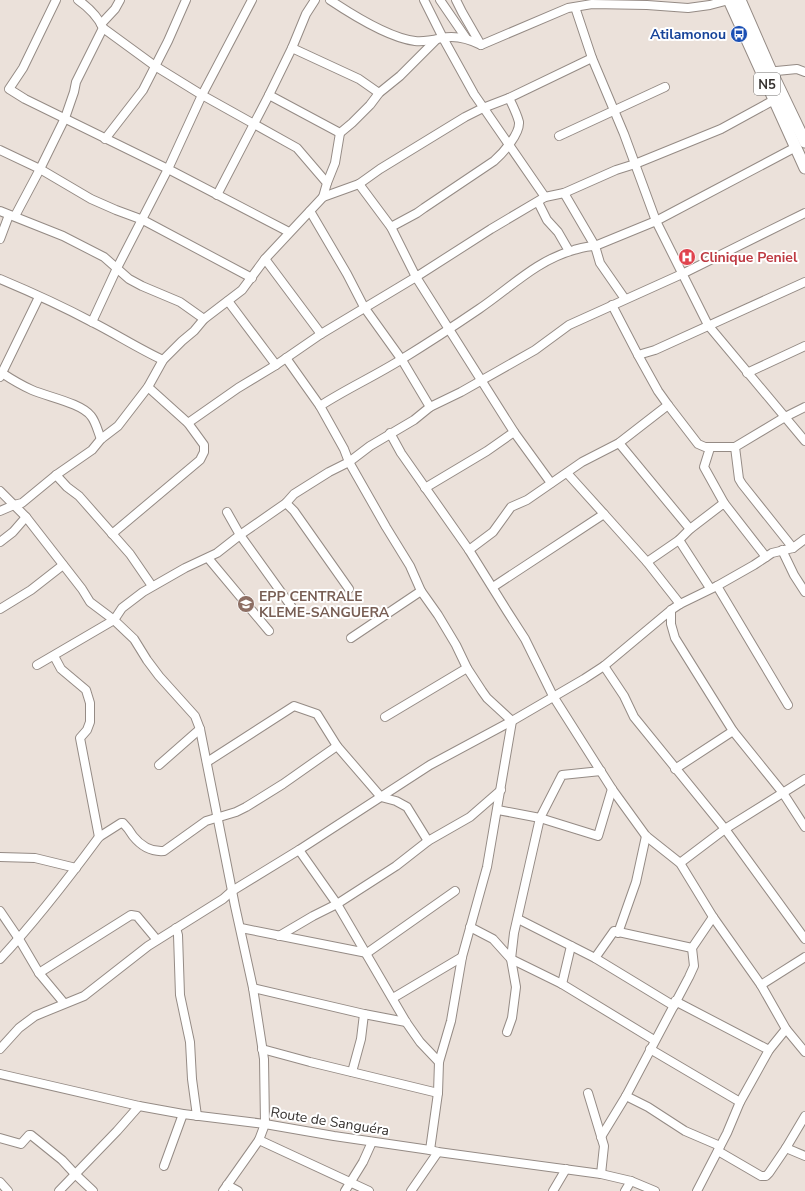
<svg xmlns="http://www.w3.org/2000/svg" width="805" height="1191" font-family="'Nunito Sans',sans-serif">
<rect width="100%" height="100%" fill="#ebe1da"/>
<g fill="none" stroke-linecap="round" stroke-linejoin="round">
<!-- minor casing -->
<g stroke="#958b85" stroke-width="10">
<g id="minor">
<polyline points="56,0 23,68 9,89 25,99 168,169 289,232"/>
<path d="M78 0C88 7 98 17 103 28L155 66 202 95 297 148 327 183 323 197"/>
<path d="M330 0C351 14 390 38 415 41 425 42 433 40 442 38 456 35 469 39 481 45L568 8 592 4 647 5 688 8 710 5 729 0"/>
<polyline points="424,0 443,38 474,94 545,197"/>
<polyline points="440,0 466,38"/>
<polyline points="456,0 462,12 481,45"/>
<polyline points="575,7 592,58 624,134 656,221 708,325 805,441"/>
<polyline points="101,24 115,9 120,0"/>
<polyline points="292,48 359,79 379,93"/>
<polyline points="766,72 797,69 805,72"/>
<polyline points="269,95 292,48 306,14 315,0"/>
<polyline points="559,136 665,87"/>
<polyline points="105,139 143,90 168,41 186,0"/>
<polyline points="0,150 40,169 91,199 116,210 143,220 252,278"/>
<polyline points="327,183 335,163 340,133"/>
<polyline points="359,184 391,227 416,277 491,229 545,197 564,193 616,170 635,164 721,129 774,100"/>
<polyline points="564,193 595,246 600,263 625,299"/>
<polyline points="217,195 269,95 340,133 352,123 370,105 379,93 400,76 436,40"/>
<polyline points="538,202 547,220 558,232 569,251"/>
<polyline points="0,211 63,236 104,257 129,279 142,286 180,302 204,319"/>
<polyline points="310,211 347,274 364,307 402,360 430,407"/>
<polyline points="15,216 40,169 65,118 74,92 76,82 103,28"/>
<path d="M391 227 417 213 424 208 494 161C503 153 520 134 519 122 517 114 513 106 509 98"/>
<polyline points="0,239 9,215"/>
<polyline points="265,259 321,334"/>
<path d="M0 279C31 292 62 306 92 322 116 334 139 349 163 360"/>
<polyline points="228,301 276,365"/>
<polyline points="612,305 638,355 655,350 805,282"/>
<polyline points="92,322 117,268 168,169 202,95 252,0"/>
<polyline points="286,358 320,406 344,449 349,462 386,527 410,566 421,591 438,615 456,645 467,668 482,691 487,698 512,721 487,867 462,957 451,1021 439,1062 438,1093 430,1150"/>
<path d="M2 373C11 379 21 385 32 390 48 397 81 403 91 416 96 422 98 432 101 439"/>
<polyline points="747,373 805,346"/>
<polyline points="0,377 39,297"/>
<polyline points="668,405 698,444 705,447 735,447"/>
<path d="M320 406C346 389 375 376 402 359 428 343 454 326 479 309 510 288 537 260 574 250 581 248 587 246 595 246L656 221 796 147"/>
<polyline points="188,423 238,388 276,365 321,334 416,277 514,432 487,451 425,488"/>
<polyline points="514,432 551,483"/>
<polyline points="390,433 401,453 469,550 507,611 525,639 553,696 612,789 646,836 680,863 713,917 761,985 786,1029 805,1052"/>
<polyline points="619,443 690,529"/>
<polyline points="710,448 704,467 724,503"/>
<polyline points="567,473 604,514"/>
<polyline points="56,475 67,487 79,496 130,554 152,586"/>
<polyline points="0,491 26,517 82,589 90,602 114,620 134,639 147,660 159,676 195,716 200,729 235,906 253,988 264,1059 265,1124 259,1140 223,1191"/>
<polyline points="286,503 294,511 349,589"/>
<polyline points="0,511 14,505 22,503 56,475 92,450 101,439 118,426 148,387 163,360 182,341 194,331 204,319 242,290 265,259 323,197 359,184 380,169 465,117 483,108 509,98 592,58"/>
<polyline points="112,534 200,460 204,452 204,445 188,423 148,387"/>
<polyline points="679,540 710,588"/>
<polyline points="0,542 13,532 26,517"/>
<polyline points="793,548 742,484 739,479 735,447 785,417 805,407"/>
<polyline points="469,550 493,532 511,507 527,500 582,462 619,443 668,405 658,391 638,355"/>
<polyline points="782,550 794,575 805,592"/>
<polyline points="208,558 269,631"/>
<polyline points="647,562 679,540 690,529 724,503 766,557"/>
<polyline points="717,586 788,705"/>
<polyline points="493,587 604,514 647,562 680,604"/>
<polyline points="291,606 240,535 286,503 294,494 329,472 349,462 370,446 414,420 430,407 461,392 535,350 569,325 682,274 805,213"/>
<polyline points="0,609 31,590 63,565"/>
<polyline points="671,610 671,624 675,638 733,731 783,793 805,827"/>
<polyline points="351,638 421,591"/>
<polyline points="54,656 61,669 86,690 90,703 90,722 87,730 80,738 99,837"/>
<polyline points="37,665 114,620 122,608 143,592 185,568 217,553 240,535 227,512"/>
<polyline points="604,666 624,696 634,717 725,829 805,939"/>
<polyline points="385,717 467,668"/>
<polyline points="207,762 294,706 317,714 337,746 381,797 396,801 407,807 428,841 470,817 501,790"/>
<polyline points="159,765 200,729"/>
<polyline points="675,769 733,731"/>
<polyline points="498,810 540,818 598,836 612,789"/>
<polyline points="299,850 337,904 406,1022 420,1042 439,1062"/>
<polyline points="0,857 35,858 76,868"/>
<polyline points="680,863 725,829 805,779"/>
<polyline points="0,911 19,939 39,973 64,1003"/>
<polyline points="518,919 595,958 674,1006"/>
<polyline points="470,927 493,939 511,959 562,984 654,1040"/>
<polyline points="176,928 178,935 180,995 190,1042 192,1079 197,1116"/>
<polyline points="241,928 367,953 455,891"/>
<polyline points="618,933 636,882 646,836"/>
<polyline points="279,936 313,916 337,904 396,866 428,841"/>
<polyline points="595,958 614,931 692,948"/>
<path d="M0 959C36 921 68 879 99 837L121 823H123C127 827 130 831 133 836 141 846 152 852 164 851L206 821 236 812 246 807 283 784 337 746"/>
<polyline points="39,973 131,915 137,916 157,940"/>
<polyline points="562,984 571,946"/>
<polyline points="761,985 805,957"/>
<polyline points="253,988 364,1014 406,1022"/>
<polyline points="393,998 462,957"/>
<polyline points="675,1001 769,1050"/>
<polyline points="507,1032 512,1018 516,987 511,959 514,933 540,818 562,775 601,771"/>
<polyline points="0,1049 19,1028 35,1016 84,996 148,946 223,899 232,891 299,850 430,765 512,721 584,679 604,666 671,610 680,604 717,586 754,565 772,553 793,548 805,539"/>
<polyline points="262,1049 310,1062 438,1093"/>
<polyline points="650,1049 740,1102"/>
<polyline points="352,1072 361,1039 364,1014"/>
<polyline points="0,1074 139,1106 183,1114 265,1124 334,1136 430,1150 438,1152 601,1174 631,1181 655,1191"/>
<polyline points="588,1093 604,1146 601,1174"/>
<polyline points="626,1096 648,1107 685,1131 720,1146"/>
<polyline points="601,1137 626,1096 689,977 694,966 692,948 713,917"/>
<polyline points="0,1138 21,1144 29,1135 31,1135 62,1160 75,1174 93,1191"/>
<polyline points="259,1140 369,1191"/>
<polyline points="786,1148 805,1156"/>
<polyline points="718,1151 761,1176 766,1176 769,1173 786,1148 805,1116"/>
<polyline points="164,1166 183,1114"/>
<polyline points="0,1182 8,1191"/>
<polyline points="227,1185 238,1191"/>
<polyline points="59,1191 117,1131 139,1106"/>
<polyline points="345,1191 363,1162 372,1142"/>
<polyline points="411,1191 438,1152"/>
<polyline points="553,1191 566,1169"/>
<polyline points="625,1191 631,1181"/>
<polyline points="697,1191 727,1133 740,1102 769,1050 786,1029"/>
</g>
</g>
<!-- highway casing -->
<g stroke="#958b85" stroke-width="13">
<g id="highway">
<polyline points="729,0 805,168"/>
<polyline points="740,0 771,71 805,142"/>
</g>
</g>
<!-- minor -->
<use href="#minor" stroke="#fff" stroke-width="8"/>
<!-- highway -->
<use href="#highway" stroke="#fff" stroke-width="11"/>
</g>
<!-- icons -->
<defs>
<g id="bus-disc" transform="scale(0.9)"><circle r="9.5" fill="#1a4fb4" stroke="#fff"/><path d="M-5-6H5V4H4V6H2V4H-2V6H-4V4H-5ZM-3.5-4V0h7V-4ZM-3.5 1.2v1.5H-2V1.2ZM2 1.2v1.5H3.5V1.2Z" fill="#fff"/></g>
<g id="hospital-disc" transform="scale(0.9)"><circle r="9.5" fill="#e0444e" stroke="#fff"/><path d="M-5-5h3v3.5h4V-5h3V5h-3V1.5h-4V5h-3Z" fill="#fff"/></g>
<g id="school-disc" transform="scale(0.9)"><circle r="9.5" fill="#8d6e63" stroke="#fff"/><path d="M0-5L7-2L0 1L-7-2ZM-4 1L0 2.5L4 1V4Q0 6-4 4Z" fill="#fff"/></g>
</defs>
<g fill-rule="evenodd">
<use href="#bus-disc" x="739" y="34"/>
<use href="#hospital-disc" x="687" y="257"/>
<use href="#school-disc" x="246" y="604"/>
</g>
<g text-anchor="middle" stroke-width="4" stroke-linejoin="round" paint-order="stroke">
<!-- shield labels -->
<rect fill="#fff" stroke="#716e6d" stroke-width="1" x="754" y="73" width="26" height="22" rx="3"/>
<g font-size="13" font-weight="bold" fill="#34302e">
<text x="767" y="89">N5</text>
</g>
<!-- transit labels -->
<g font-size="14" font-weight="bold" fill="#164399" stroke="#fff" text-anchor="end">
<text x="726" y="39">Atilamonou</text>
</g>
<!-- health labels -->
<g font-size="14" font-weight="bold" fill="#be3a42" stroke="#fff" text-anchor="start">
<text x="700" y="262">Clinique Peniel</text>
</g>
<!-- education labels -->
<g font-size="14" font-weight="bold" fill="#785e54" stroke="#fff" text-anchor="start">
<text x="259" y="601">EPP CENTRALE<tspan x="259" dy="16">KLEME-SANGUERA</tspan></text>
</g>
<!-- street labels -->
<g font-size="14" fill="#34302e" stroke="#fff">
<text transform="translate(330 1121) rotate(9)" y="5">Route de Sanguéra</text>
</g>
</g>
</svg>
